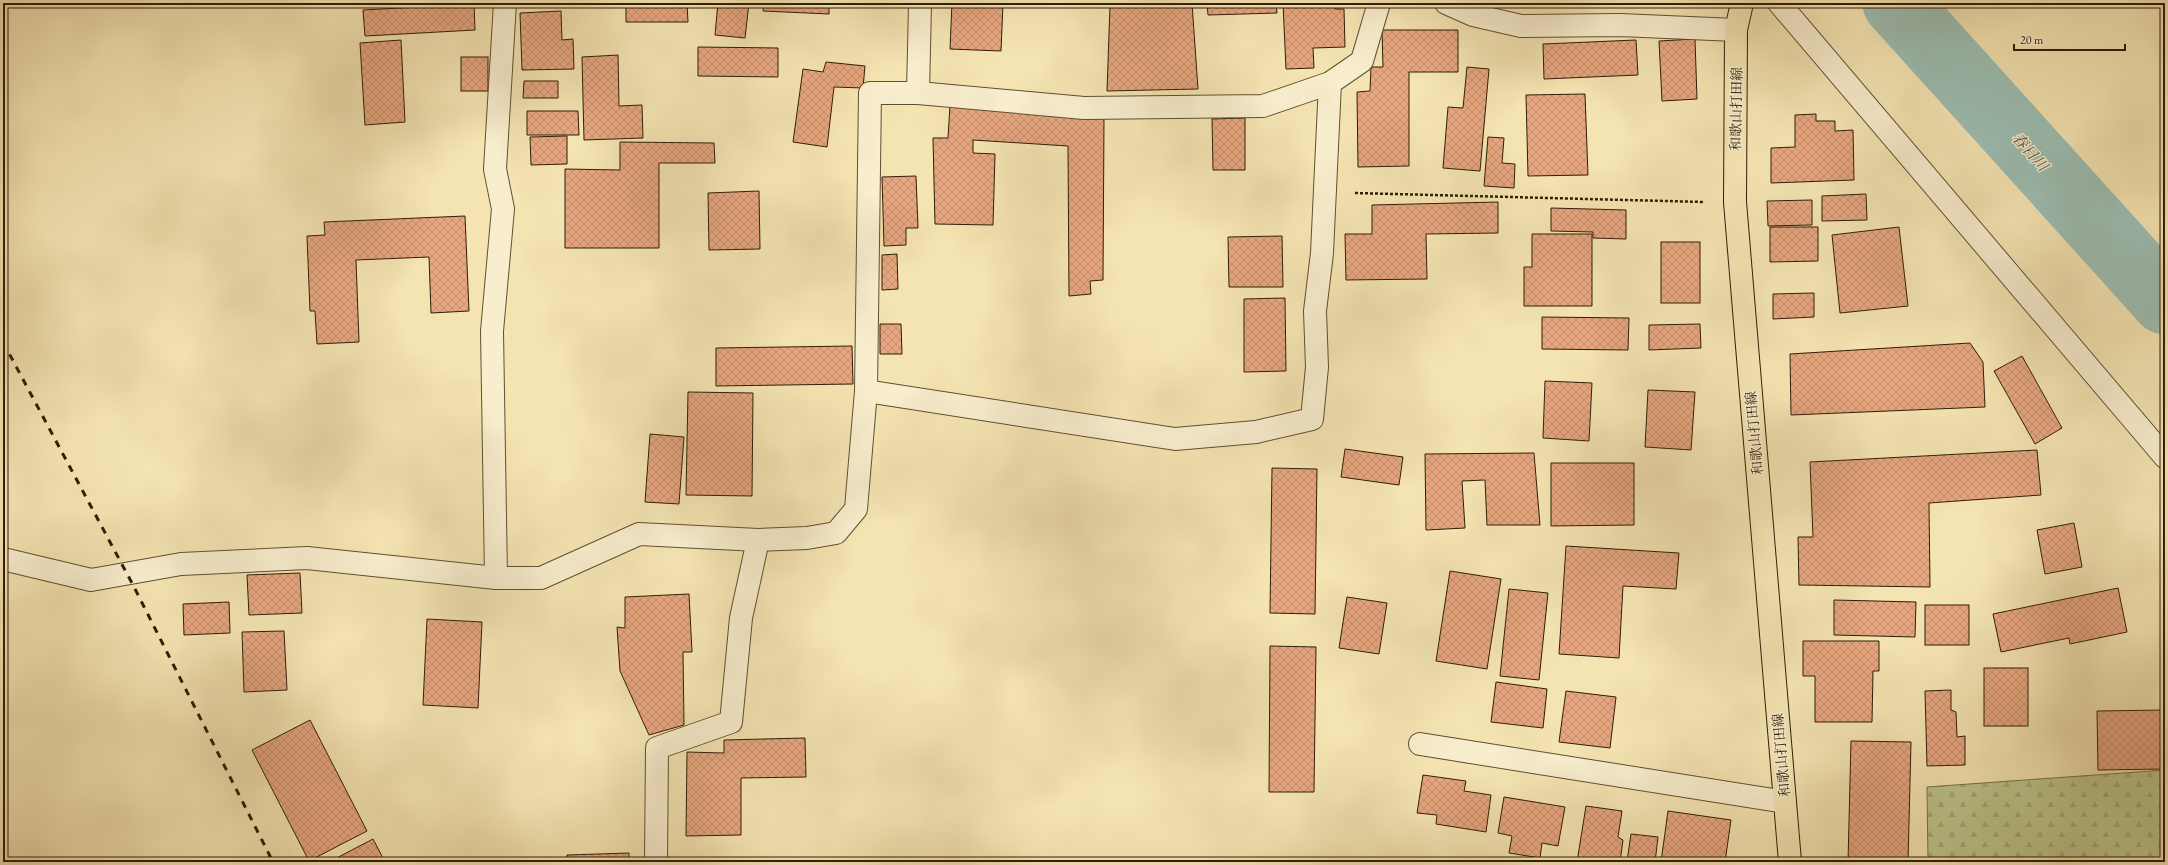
<svg xmlns="http://www.w3.org/2000/svg" width="2168" height="865" font-family="'EB Garamond','Noto Serif JP',serif">
<defs>
<pattern id="forest-firs" width="22" height="20" patternUnits="userSpaceOnUse"><rect width="22" height="20" fill="#bcc48b"/><path d="M5 1l3.5 6h-7zM16 11l3.5 6h-7z" fill="#a2a876"/></pattern>
<pattern id="building-cross-hatch" width="8" height="8" patternUnits="userSpaceOnUse"><rect width="8" height="8" fill="#e6a67f"/><path d="M0 0l8 8M0 8l8-8" fill="none" stroke="#c68e6c"/></pattern>
</defs>
<rect width="100%" height="100%" fill="#f4e4b2"/>
<filter id="stains"><feTurbulence type="fractalNoise" baseFrequency=".005" numOctaves="4"/><feColorMatrix values="0 0 0 0 .2 0 0 0 0 .09 0 0 0 0 .02 0 0 0 .5 -.17"/></filter>
<radialGradient id="worn" r=".72"><stop offset=".6" stop-color="#630" stop-opacity="0"/><stop offset="1" stop-color="#630" stop-opacity=".3"/></radialGradient>
<!-- forest -->
<polygon fill="url(#forest-firs)" stroke="#767048" points="2165,770 2165,862 1928,862 1927,787"/>
<g fill="none" stroke-linecap="round" stroke-linejoin="round">
<!-- river -->
<polyline stroke="#9cbeb2" stroke-width="67" points="1896,3 2165,301"/>
</g>
<!-- building -->
<g fill="url(#building-cross-hatch)" stroke="#2f1d06">
<polygon points="626,3 687,3 688,22 626,22"/>
<polygon points="718,3 749,3 745,38 715,35"/>
<polygon points="764,3 829,3 829,14 763,11"/>
<polygon points="952,3 1003,3 1001,51 950,49"/>
<polygon points="1132,3 1192,3 1198,89 1107,91 1110,6"/>
<polygon points="1207,3 1276,3 1277,13 1208,15"/>
<polygon points="1283,3 1335,3 1335,9 1344,9 1345,47 1313,48 1314,68 1286,69"/>
<polygon points="474,4 475,30 365,36 363,10"/>
<polygon points="561,11 562,40 573,39 574,69 522,70 520,13"/>
<polygon points="1382,30 1458,30 1458,72 1409,72 1409,166 1358,167 1357,92 1370,91 1371,67 1383,67"/>
<polygon points="1695,39 1697,99 1662,101 1659,41"/>
<polygon points="401,40 405,122 365,125 360,43"/>
<polygon points="1636,40 1638,75 1544,79 1543,44"/>
<polygon points="698,47 778,48 778,77 698,76"/>
<polygon points="618,55 619,106 642,105 643,138 584,140 582,57"/>
<rect x="461" y="57" width="27" height="34"/>
<polygon points="826,62 865,66 863,88 834,87 827,147 793,142 803,69 823,72"/>
<polygon points="1467,67 1489,69 1480,171 1443,168 1448,107 1463,108"/>
<polygon points="524,81 558,81 558,98 523,98"/>
<polygon points="1585,94 1588,175 1528,176 1526,95"/>
<polygon points="950,105 1104,117 1103,280 1090,281 1091,294 1069,296 1068,146 973,140 973,153 995,154 993,225 935,224 933,138 948,138"/>
<polygon points="527,111 578,111 579,135 527,135"/>
<polygon points="1816,114 1816,121 1835,121 1835,131 1853,130 1854,180 1771,183 1771,148 1795,147 1795,115"/>
<polygon points="1245,118 1245,170 1213,170 1212,119"/>
<polygon points="567,136 567,164 531,165 530,137"/>
<polygon points="1488,137 1504,138 1502,163 1515,164 1514,188 1484,186"/>
<polygon points="620,142 714,143 715,163 659,163 659,248 565,248 565,169 620,170"/>
<polygon points="916,176 918,228 906,228 906,245 884,246 882,177"/>
<polygon points="759,191 760,249 709,250 708,193"/>
<polygon points="1866,194 1867,220 1822,221 1822,196"/>
<polygon points="1812,200 1812,225 1768,226 1767,201"/>
<polygon points="1498,202 1498,233 1426,234 1427,279 1346,280 1345,234 1372,234 1372,205"/>
<polygon points="1551,208 1626,210 1626,239 1593,238 1593,232 1551,231"/>
<polygon points="465,216 469,311 431,313 429,257 356,260 359,342 317,344 315,311 310,311 307,236 325,235 324,222"/>
<polygon points="1770,227 1818,227 1818,261 1770,262"/>
<polygon points="1899,227 1908,306 1840,313 1832,235"/>
<polygon points="1532,234 1592,234 1592,306 1524,306 1524,267 1532,267"/>
<polygon points="1282,236 1283,287 1229,287 1228,237"/>
<rect x="1661" y="242" width="39" height="61"/>
<polygon points="897,254 898,289 882,290 882,255"/>
<polygon points="1814,293 1814,317 1773,319 1773,294"/>
<polygon points="1285,298 1286,371 1244,372 1244,299"/>
<polygon points="1542,317 1629,318 1628,350 1542,349"/>
<polygon points="880,324 901,324 902,354 880,354"/>
<polygon points="1700,324 1701,348 1649,350 1649,325"/>
<polygon points="1970,343 1983,362 1985,407 1791,415 1790,354"/>
<polygon points="852,346 853,384 716,386 716,348"/>
<polygon points="2022,356 2062,428 2035,444 1994,371"/>
<polygon points="1545,381 1592,383 1589,441 1543,438"/>
<polygon points="1648,390 1695,392 1691,450 1645,447"/>
<polygon points="688,392 753,393 752,496 686,495"/>
<polygon points="650,434 684,437 679,504 645,502"/>
<polygon points="1345,449 1403,457 1399,485 1341,477"/>
<polygon points="2037,450 2041,495 1929,503 1930,587 1799,585 1798,537 1813,537 1810,462"/>
<polygon points="1534,453 1540,525 1487,525 1485,480 1462,481 1465,528 1426,530 1425,454"/>
<polygon points="1551,463 1634,463 1634,525 1551,526"/>
<polygon points="1272,468 1317,469 1315,614 1270,613"/>
<polygon points="2074,523 2082,567 2045,574 2037,530"/>
<polygon points="1566,546 1679,553 1676,589 1623,586 1619,658 1559,654"/>
<polygon points="1450,571 1501,579 1487,669 1436,661"/>
<polygon points="300,573 302,613 249,615 247,575"/>
<polygon points="2118,588 2127,632 2070,644 2069,638 2001,652 1993,614"/>
<polygon points="1509,589 1548,593 1539,680 1500,676"/>
<polygon points="689,594 692,652 683,652 684,725 649,735 620,671 617,627 625,628 625,597"/>
<polygon points="1347,597 1387,603 1379,654 1339,648"/>
<polygon points="1834,600 1916,602 1915,637 1834,635"/>
<polygon points="229,602 230,633 184,635 183,604"/>
<rect x="1925" y="605" width="44" height="40"/>
<polygon points="427,619 482,622 478,708 423,705"/>
<polygon points="284,631 287,690 244,692 242,632"/>
<polygon points="1803,641 1879,641 1879,671 1873,671 1872,722 1815,722 1815,676 1803,676"/>
<polygon points="1270,646 1316,647 1314,792 1269,792"/>
<rect x="1984" y="668" width="44" height="58"/>
<polygon points="1496,682 1547,689 1543,728 1491,722"/>
<polygon points="1951,690 1951,710 1956,712 1957,737 1965,736 1965,765 1927,766 1925,691"/>
<polygon points="1566,691 1616,697 1610,748 1559,742"/>
<polygon points="2165,710 2165,769 2098,770 2097,711"/>
<polygon points="310,720 367,831 309,861 252,750"/>
<polygon points="805,738 806,777 741,778 741,835 686,836 687,752 724,753 724,740"/>
<polygon points="1851,741 1911,742 1908,862 1848,862"/>
<polygon points="1423,775 1466,781 1464,791 1491,795 1486,832 1436,824 1437,815 1417,813"/>
<polygon points="1504,797 1565,807 1558,846 1542,843 1540,858 1509,853 1512,836 1498,833"/>
<polygon points="1586,806 1622,811 1618,837 1623,840 1620,862 1577,862"/>
<polygon points="1668,811 1731,820 1725,862 1661,862"/>
<polygon points="1631,834 1658,837 1655,862 1627,861"/>
<polygon points="373,839 385,862 329,862"/>
<polygon points="629,853 629,862 567,862 567,855"/>
</g>
<g fill="none" stroke-linecap="round" stroke-linejoin="round">
<!-- minor casing -->
<g stroke="#604f31" stroke-width="24">
<g id="minor">
<polyline points="1446,3 1473,15 1521,26 1620,25 1736,30"/>
<polyline points="1779,3 2165,457"/>
<polyline points="918,93 920,3"/>
<polyline points="866,391 1175,439 1256,432 1312,419 1317,367 1315,311 1322,253 1330,83"/>
<polyline points="3,559 91,580 181,564 307,558 496,578 541,578 639,534 758,540 807,538 836,533 856,509 866,391 870,93 918,93 1084,108 1263,106 1330,83 1362,61 1379,3"/>
<polyline points="496,578 492,331 503,209 495,169 505,3"/>
<polyline points="1420,744 1785,802"/>
<polyline points="656,862 657,748 731,722 741,618 758,540"/>
</g>
</g>
<!-- major casing -->
<g stroke="#2f1d06" stroke-width="24">
<polyline id="major" points="1742,3 1736,30 1735,202 1790,862"/>
</g>
<!-- path -->
<polyline stroke="#2f1d06" stroke-width="2.5" stroke-dasharray="3 2" stroke-linecap="butt" points="1355,193 1704,202"/>
<!-- minor -->
<use href="#minor" stroke="#f8edcd" stroke-width="22"/>
<!-- major -->
<use href="#major" stroke="#f4e4b2" stroke-width="22"/>
<!-- rail -->
<polyline stroke="#2f1d06" stroke-width="3" stroke-dasharray="7 7" stroke-linecap="butt" points="3,342 133,585 273,862"/>
</g>
<g text-anchor="middle" stroke-width="3" stroke-linejoin="round" paint-order="stroke">
<!-- street labels -->
<g font-size="14" fill="#2f1d06" stroke="#f8edcd">
<text transform="translate(1736 109) rotate(-89)" y="5">和歌山打田線</text>
<text transform="translate(1754 433) rotate(-95)" y="5">和歌山打田線</text>
<text transform="translate(1781 755) rotate(-95)" y="5">和歌山打田線</text>
</g>
<!-- water labels -->
<g font-size="15" font-style="italic" fill="#555542" stroke="#f8edcd">
<text transform="translate(2030 152) rotate(48)" y="5">春日川</text>
</g>
</g>
<!-- margin -->
<rect width="2168" height="865" fill="none" stroke="#f4e4b2" stroke-width="16"/>
<rect x="4" y="4" width="2160" height="857" fill="none" stroke="#2f1d06" stroke-width="2"/>
<rect x="8" y="8" width="2152" height="849" fill="none" stroke="#2f1d06"/>
<!-- scale -->
<path d="M2014 44v6h111v-6" fill="none" stroke="#2f1d06" stroke-width="2"/>
<text x="2020" y="44" font-size="12" fill="#2f1d06" stroke="#f8edcd" stroke-width="3" paint-order="stroke">20 m</text>
<rect width="100%" height="100%" filter="url(#stains)"/>
<rect width="100%" height="100%" fill="url(#worn)"/>
</svg>
